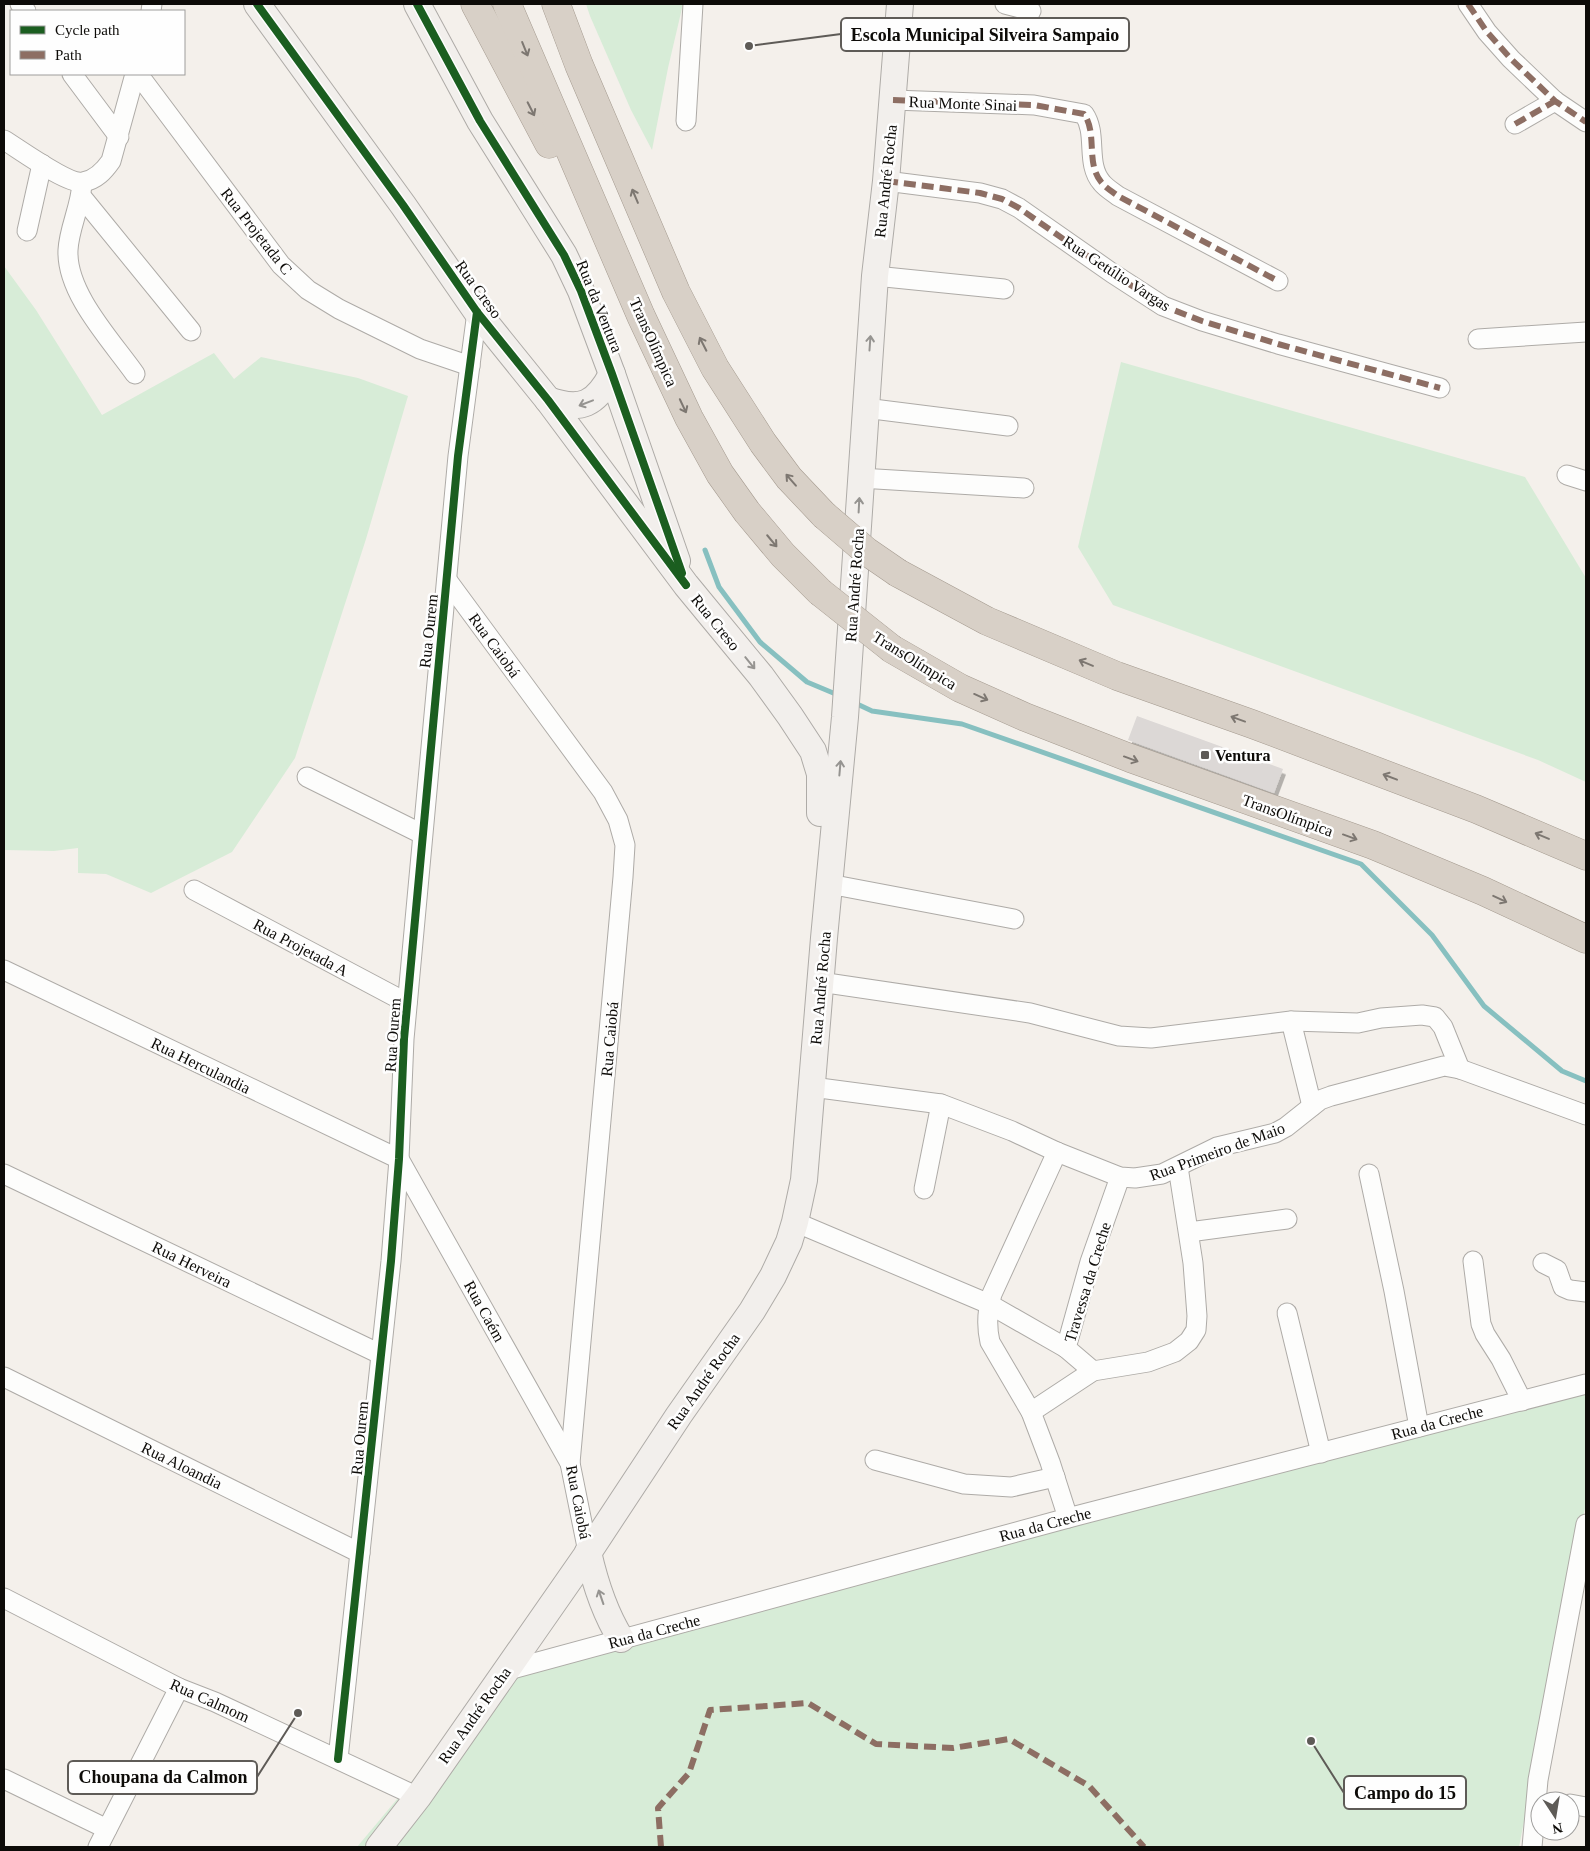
<svg xmlns="http://www.w3.org/2000/svg" width="1590" height="1851" font-family="Georgia,serif">
<defs>
<filter id="shadow"><feDropShadow dx="3" dy="5.5" stdDeviation="0" flood-color="#0004"/></filter>
</defs>
<rect width="100%" height="100%" fill="#f4f0eb"/>
<!-- green -->
<g fill="#d7ecd7">
<polygon points="586,4 683,4 668,68 652,150 631,110 590,16"/>
<polygon points="4,266 36,310 102,415 214,353 234,379 261,357 358,378 408,396 366,539 295,758 232,852 151,893 106,874 78,873 78,848 54,851 4,850"/>
<polygon points="1121,362 1525,477 1586,578 1586,782 1538,760 1113,605 1078,547"/>
<polygon points="1586,1386 1586,1503 1519,1847 357,1847 511,1663"/>
</g>
<g fill="none" stroke-linecap="round" stroke-linejoin="round">
<!-- stream -->
<g stroke="#87c0c0" stroke-width="5">
<polyline points="705,550 719,587 760,642 807,682 838,695"/>
<polyline points="855,703 872,711 962,724 1361,864 1432,935 1484,1006 1562,1071 1586,1081"/>
</g>
</g>
<!-- building -->
<polygon fill="#dcd8d6" filter="url(#shadow)" points="1137,716 1283,769 1274,793 1128,740"/>
<g fill="none" stroke-linecap="round" stroke-linejoin="round">
<!-- street casing -->
<g stroke="#aeaba7" stroke-width="21">
<g id="street">
<polyline points="20,4 26,11"/>
<polyline points="1005,4 1031,11"/>
<polyline points="1468,4 1487,32 1511,59 1555,101 1586,122"/>
<polyline points="151,11 152,4"/>
<polyline points="72,74 119,137"/>
<polyline points="138,74 281,265 308,290 339,309 420,349 470,366"/>
<path d="M893 100 1034 105 1084 114C1098 134 1085 164 1102 183 1106 188 1113 192 1118 196L1278 281"/>
<polyline points="686,121 693,4"/>
<polyline points="1515,124 1555,101"/>
<path d="M4 140C19 149 68 185 83 182 96 180 104 171 111 161L135 74"/>
<polyline points="886,181 980,193 1002,199 1019,208 1112,273 1163,306 1202,321 1278,344 1440,388"/>
<path d="M82 183C81 206 69 228 68 250 66 293 111 340 135 374"/>
<polyline points="81,196 191,331"/>
<polyline points="27,231 42,164"/>
<polyline points="875,276 1004,289"/>
<polyline points="1478,339 1586,332"/>
<polyline points="865,408 1008,426"/>
<polyline points="1567,475 1586,481"/>
<polyline points="860,478 1024,488"/>
<polyline points="447,580 603,792 618,820 625,845 623,877 570,1463 588,1552"/>
<polyline points="307,777 422,834"/>
<polyline points="829,884 1014,919"/>
<polyline points="194,890 407,1003"/>
<polyline points="4,970 399,1159 570,1463"/>
<polyline points="820,982 1030,1013 1119,1036 1151,1038 1291,1021 1312,1106"/>
<polyline points="1291,1021 1358,1023 1381,1018 1422,1015 1435,1017 1443,1027 1460,1069"/>
<polyline points="812,1087 941,1104 1012,1131 1057,1152 1120,1177 1135,1178 1162,1174 1217,1147 1275,1133 1286,1127 1320,1100 1331,1096 1444,1066 1460,1069 1586,1115"/>
<path d="M1057 1152 992 1294C987 1311 986 1325 990 1342L1031 1412 1050 1462 1068 1518"/>
<polyline points="4,1174 380,1354"/>
<polyline points="1369,1174 1394,1291 1419,1427"/>
<polyline points="924,1189 941,1104"/>
<polyline points="795,1222 989,1304 1066,1348"/>
<polyline points="1189,1232 1287,1219"/>
<polyline points="1473,1261 1481,1324 1485,1334 1501,1359 1522,1401"/>
<polyline points="1543,1263 1557,1270 1563,1287 1570,1290 1586,1292"/>
<polyline points="1287,1313 1321,1453"/>
<polyline points="1093,1371 1066,1348 1090,1262 1120,1177"/>
<polyline points="4,1377 360,1553"/>
<polyline points="1031,1412 1093,1371 1148,1362 1175,1352 1189,1341 1196,1330 1197,1316 1193,1263 1178,1167"/>
<polyline points="875,1460 964,1484 1011,1487 1055,1477"/>
<polyline points="4,1598 179,1688 215,1702 418,1797"/>
<polyline points="505,1671 1068,1518 1586,1384"/>
<polyline points="338,1759 391,1261 399,1159 404,1039 458,456 477,312"/>
<polyline points="4,1779 107,1829"/>
<polyline points="1570,1804 1586,1807"/>
<polyline points="98,1847 179,1688"/>
<polyline points="1532,1847 1538,1780 1586,1524"/>
</g>
</g>
<!-- secondary casing -->
<g stroke="#aeaba7" stroke-width="28">
<g id="secondary">
<polyline points="257,4 403,205 477,312 548,400 686,585 761,676 790,716 813,751 820,774 820,813"/>
<polyline points="417,4 480,121 564,255 581,291 612,374 677,561"/>
<path d="M548 400C581 412 596 404 612 374"/>
<path d="M588 1552C595 1583 604 1612 621 1639"/>
<polyline points="379,1847 418,1797 586,1556 679,1415 752,1311 773,1276 789,1242 795,1222 804,1180 824,938 845,717 875,276 886,181 900,4"/>
</g>
</g>
<!-- highway casing -->
<g stroke="#a49a8f" stroke-width="29">
<g id="highway">
<polyline points="475,4 549,144"/>
<polyline points="507,4 641,316 689,418 720,474 747,512 783,555 820,592"/>
<polyline points="556,4 579,65 676,292 715,368 763,443 789,478 824,515"/>
<polyline points="898,573 987,621 1117,676 1252,724 1476,809 1586,856"/>
<polyline points="892,649 960,688 1025,717 1130,758 1373,845 1483,891 1586,939"/>
</g>
</g>
<!-- street -->
<use href="#street" stroke="#fdfdfc" stroke-width="19"/>
<!-- secondary -->
<use href="#secondary" stroke="#f2efec" stroke-width="26"/>
<!-- highway -->
<use href="#highway" stroke="#d8d0c7" stroke-width="28"/>
<!-- highway-bridge casing -->
<g stroke="#a49a8f" stroke-width="29" stroke-linecap="butt">
<g id="highway-bridge">
<polyline points="824,515 866,551 898,573"/>
<polyline points="820,592 892,649"/>
</g>
</g>
<!-- highway-bridge -->
<use href="#highway-bridge" stroke="#d8d0c7" stroke-width="28"/>
<!-- quiet -->
<g stroke="#8d6e63" stroke-width="6" stroke-dasharray="12 6" stroke-linecap="butt">
<polyline points="1468,4 1487,32 1511,59 1555,101 1586,122"/>
<path d="M893 100 1034 105 1084 114C1098 134 1085 164 1102 183 1106 188 1113 192 1118 196L1278 281"/>
<polyline points="1515,124 1555,101"/>
<polyline points="886,181 980,193 1002,199 1019,208 1112,273 1163,306 1202,321 1278,344 1440,388"/>
<polyline points="661,1847 658,1808 689,1773 710,1710 808,1703 876,1744 953,1748 1009,1739 1089,1786 1144,1847"/>
</g>
<!-- cycleway casing -->
<g stroke="#fefefe" stroke-width="11">
<g id="cycleway">
<polyline points="257,4 403,205 477,312 548,400 686,585"/>
<polyline points="417,4 480,121 564,255 581,291 612,374 682,573"/>
<polyline points="338,1759 391,1261 399,1159 404,1039 458,456 477,312"/>
</g>
</g>
<!-- cycleway -->
<use href="#cycleway" stroke="#1b5e20" stroke-width="8"/>
</g>
<!-- one-way arrows -->
<defs><path id="oneway-shaft" d="M-6 0H5M1.5-3L5.5 0L1.5 3" fill="none" stroke-width="1.6" stroke-linecap="round" stroke-linejoin="round" transform="scale(1.25)"/></defs>
<g stroke="#7d7771">
<use href="#oneway-shaft" transform="translate(525 49) rotate(68)"/>
<use href="#oneway-shaft" transform="translate(531 109) rotate(63)"/>
<use href="#oneway-shaft" transform="translate(635 196) rotate(-113)"/>
<use href="#oneway-shaft" transform="translate(703 344) rotate(-117)"/>
<use href="#oneway-shaft" transform="translate(683 406) rotate(65)"/>
<use href="#oneway-shaft" transform="translate(791 480) rotate(-131)"/>
<use href="#oneway-shaft" transform="translate(772 541) rotate(50)"/>
<use href="#oneway-shaft" transform="translate(1086 663) rotate(-157)"/>
<use href="#oneway-shaft" transform="translate(981 697) rotate(24)"/>
<use href="#oneway-shaft" transform="translate(1238 719) rotate(-160)"/>
<use href="#oneway-shaft" transform="translate(1131 759) rotate(20)"/>
<use href="#oneway-shaft" transform="translate(1390 777) rotate(-159)"/>
<use href="#oneway-shaft" transform="translate(1542 836) rotate(-157)"/>
<use href="#oneway-shaft" transform="translate(1350 837) rotate(20)"/>
<use href="#oneway-shaft" transform="translate(1500 899) rotate(25)"/>
</g>
<g stroke="#969491">
<use href="#oneway-shaft" transform="translate(870 343) rotate(-86)"/>
<use href="#oneway-shaft" transform="translate(586 403) rotate(159)"/>
<use href="#oneway-shaft" transform="translate(859 505) rotate(-87)"/>
<use href="#oneway-shaft" transform="translate(750 663) rotate(51)"/>
<use href="#oneway-shaft" transform="translate(840 768) rotate(-85)"/>
<use href="#oneway-shaft" transform="translate(601 1597) rotate(-109)"/>
</g>
<!-- markers -->
<rect fill="#5e5b57" stroke="#fefefe" stroke-width="2" x="1200" y="750" width="10" height="10" rx="2.5"/>
<g text-anchor="middle" stroke-width="5" stroke-linejoin="round" paint-order="stroke">
<!-- street labels -->
<g font-size="16" fill="#0d0b08" stroke="#fefefe">
<text transform="translate(963 103) rotate(2)" y="6">Rua Monte Sinai</text>
<text transform="translate(885 181) rotate(-84)" y="6">Rua André Rocha</text>
<text transform="translate(257 231) rotate(52)" y="6">Rua Projetada C</text>
<text transform="translate(1117 273) rotate(33)" y="6">Rua Getúlio Vargas</text>
<text transform="translate(479 289) rotate(54)" y="6">Rua Creso</text>
<text transform="translate(600 306) rotate(68)" y="6">Rua da Ventura</text>
<text transform="translate(654 342) rotate(66)" y="6">TransOlímpica</text>
<text transform="translate(854 585) rotate(-86)" y="6">Rua André Rocha</text>
<text transform="translate(716 622) rotate(51)" y="6">Rua Creso</text>
<text transform="translate(428 631) rotate(-84)" y="6">Rua Ourem</text>
<text transform="translate(495 645) rotate(54)" y="6">Rua Caiobá</text>
<text transform="translate(915 660) rotate(32)" y="6">TransOlímpica</text>
<text transform="translate(1288 815) rotate(20)" y="6">TransOlímpica</text>
<text transform="translate(301 947) rotate(28)" y="6">Rua Projetada A</text>
<text transform="translate(820 988) rotate(-85)" y="6">Rua André Rocha</text>
<text transform="translate(392 1035) rotate(-86)" y="6">Rua Ourem</text>
<text transform="translate(609 1039) rotate(-85)" y="6">Rua Caiobá</text>
<text transform="translate(201 1065) rotate(26)" y="6">Rua Herculandia</text>
<text transform="translate(1217 1151) rotate(-20)" y="6">Rua Primeiro de Maio</text>
<text transform="translate(192 1264) rotate(26)" y="6">Rua Herveira</text>
<text transform="translate(1087 1282) rotate(-73)" y="6">Travessa da Creche</text>
<text transform="translate(485 1311) rotate(61)" y="6">Rua Caém</text>
<text transform="translate(703 1381) rotate(-55)" y="6">Rua André Rocha</text>
<text transform="translate(1437 1422) rotate(-15)" y="6">Rua da Creche</text>
<text transform="translate(359 1438) rotate(-85)" y="6">Rua Ourem</text>
<text transform="translate(182 1465) rotate(26)" y="6">Rua Aloandia</text>
<text transform="translate(579 1502) rotate(79)" y="6">Rua Caiobá</text>
<text transform="translate(1045 1524) rotate(-15)" y="6">Rua da Creche</text>
<text transform="translate(654 1631) rotate(-15)" y="6">Rua da Creche</text>
<text transform="translate(210 1700) rotate(24)" y="6">Rua Calmom</text>
<text transform="translate(474 1715) rotate(-55)" y="6">Rua André Rocha</text>
</g>
<!-- poi labels -->
<g font-size="16" font-weight="bold" fill="#0d0b08" stroke="#fefefe" text-anchor="start">
<text x="1215" y="761">Ventura</text>
</g>
</g>
<!-- callouts -->
<path fill="none" stroke="#5e5b57" stroke-width="2" d="M749 46L841 34M298 1713L257 1777M1311 1741L1344 1793"/>
<g fill="#5e5b57" stroke="#fefefe" stroke-width="2">
<circle cx="749" cy="46" r="5"/>
<circle cx="298" cy="1713" r="5"/>
<circle cx="1311" cy="1741" r="5"/>
</g>
<g fill="#fefefe" stroke="#5e5b57" stroke-width="2">
<rect x="841" y="18" width="288" height="33" rx="5"/>
<rect x="68" y="1761" width="189" height="33" rx="5"/>
<rect x="1344" y="1776" width="122" height="33" rx="5"/>
</g>
<g font-size="18" text-anchor="middle" font-weight="bold" fill="#0d0b08">
<text x="985" y="41">Escola Municipal Silveira Sampaio</text>
<text x="163" y="1783">Choupana da Calmon</text>
<text x="1405" y="1799">Campo do 15</text>
</g>
<!-- border -->
<rect width="1590" height="1851" fill="none" stroke="#0d0b08" stroke-width="10"/>
<!-- legend -->
<rect x="10" y="10" width="175" height="65" fill="#fefefe" stroke="#9e9d9c"/>
<rect x="20" y="26" width="25" height="8" fill="#1b5e20" stroke="#9e9d9c"/>
<text x="55" y="35" font-size="15" fill="#0d0b08">Cycle path</text>
<rect x="20" y="51" width="25" height="8" fill="#8d6e63" stroke="#9e9d9c"/>
<text x="55" y="60" font-size="15" fill="#0d0b08">Path</text>
<!-- north arrow -->
<g transform="translate(1555 1816) rotate(168)"><circle r="24" fill="#fefefe" stroke="#9e9d9c"/>
<path d="M0-4L9 19L0 12L-9 19Z" fill="#5e5b57"/>
<text y="-8" font-size="14" font-weight="bold" text-anchor="middle" fill="#0d0b08">N</text>
</g>
</svg>
